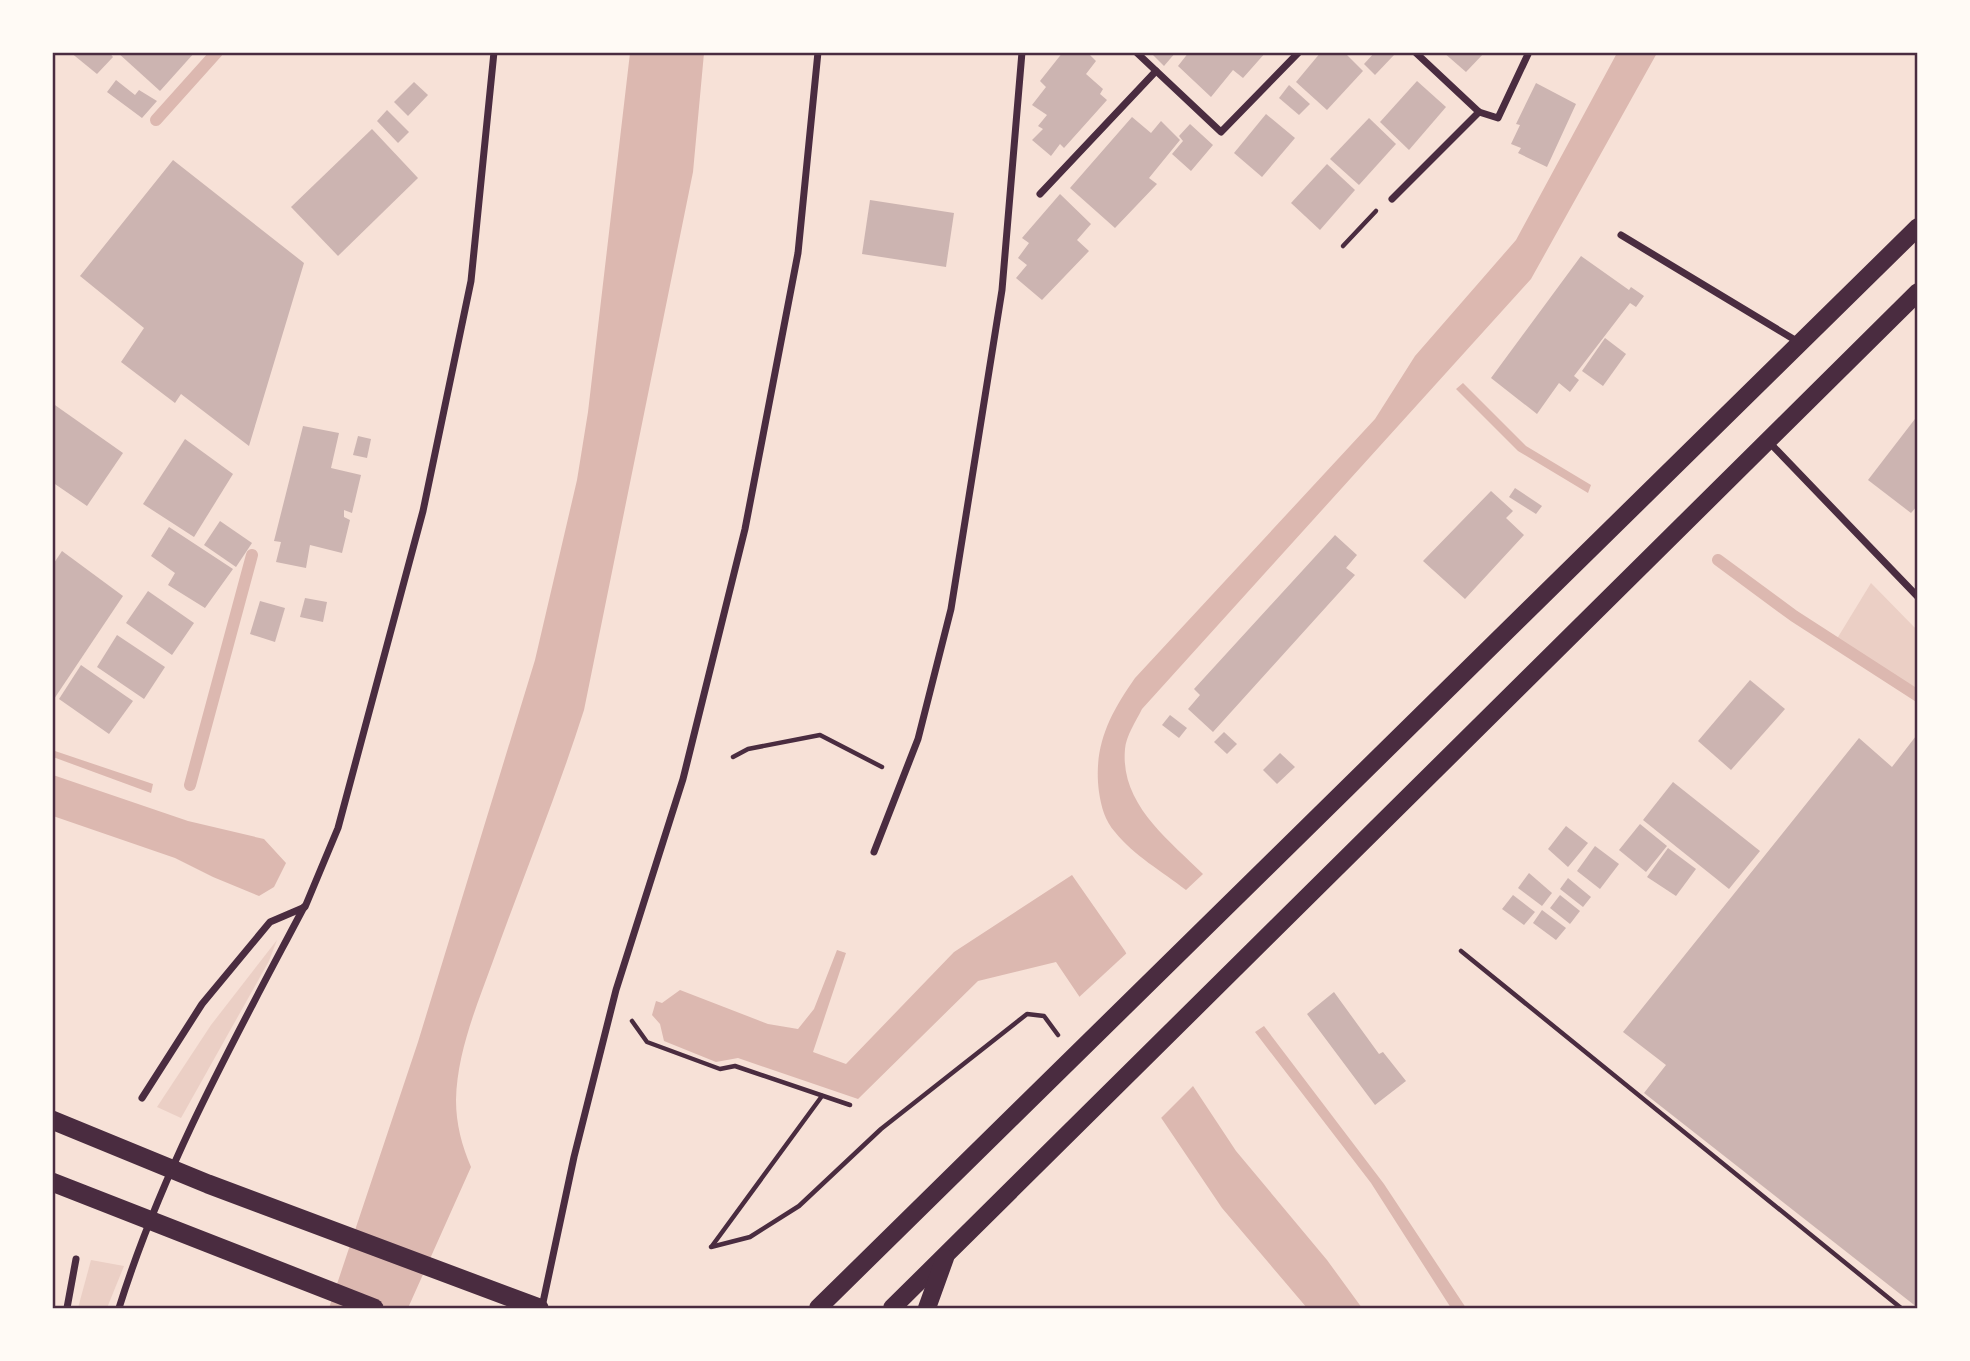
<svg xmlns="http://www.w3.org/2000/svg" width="1970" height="1361" font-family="'Sofia Sans Condensed',sans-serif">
<rect width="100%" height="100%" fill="#f7e1d7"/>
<!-- green -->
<g fill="#ebcfc5">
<polygon points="1871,583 1917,630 1917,695 1835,642"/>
<polygon points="277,940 269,961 181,1118 157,1107 211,1025"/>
<polygon points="91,1260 124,1266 107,1308 78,1308"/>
</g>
<!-- water -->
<g fill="#dcb8b0">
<path d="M630 53H704L693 172 584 710C557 795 523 877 493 961 477 1005 457 1052 456 1100 456 1124 462 1146 471 1167L408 1308H329L418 1042 535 660 577 480 588 412Z"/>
<path d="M1617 53H1657L1531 279 1142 709C1136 721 1126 736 1125 749 1120 804 1168 839 1203 874L1186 890C1163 872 1133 855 1115 832 1105 821 1101 806 1099 792 1093 747 1109 715 1135 678L1375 419 1415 356 1516 240Z"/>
<polygon points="1463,383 1526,446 1591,485 1588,493 1518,451 1456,389"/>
<polygon points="52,750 153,784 151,793 53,757"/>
<polygon points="53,775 188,821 264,839 286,863 274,887 259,896 213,877 175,858 53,816"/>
<polygon points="1072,875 1125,951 1193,1086 1236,1151 1327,1260 1362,1308 1307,1308 1222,1208 1056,962 978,981 858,1099 738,1058 716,1062 664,1041 660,1024 652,1015 656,1001 662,1003 680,990 768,1024 798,1029 814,1009 837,950 846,953 813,1052 846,1064 954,952"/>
<polygon points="1264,1026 1384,1184 1466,1308 1451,1308 1371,1183 1255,1032"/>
</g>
<!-- pier -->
<polygon fill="#f7e1d7" points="1129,951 1196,1083 1159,1120 1077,999"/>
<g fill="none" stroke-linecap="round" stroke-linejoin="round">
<!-- stream -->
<g stroke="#dcb8b0" stroke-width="12">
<polyline points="156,120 217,52"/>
<polyline points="1718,560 1794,616 1918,696"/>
<polyline points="190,785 252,555"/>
</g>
</g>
<!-- building -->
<g fill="#ccb4b1">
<polygon points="70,52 109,52 113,57 97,74"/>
<polygon points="117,52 195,52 160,91"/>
<polygon points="1063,52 1087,52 1096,61 1086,74 1103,89 1100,94 1107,100 1064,148 1060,144 1051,156 1032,140 1043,129 1038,126 1047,115 1032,105 1046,87 1040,81"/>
<polygon points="1150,52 1176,52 1164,66"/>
<polygon points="1189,52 1266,52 1243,78 1233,70 1211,97 1178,66"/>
<polygon points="1321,52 1344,52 1363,71 1327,110 1296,82"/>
<polygon points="1375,52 1394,55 1375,75 1364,64"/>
<polygon points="1443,52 1485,52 1466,72"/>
<polygon points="116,80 135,95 139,90 157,101 142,118 107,92"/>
<polygon points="1417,81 1446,107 1409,150 1380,122"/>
<polygon points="414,82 428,95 408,116 394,102"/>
<polygon points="1536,83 1576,104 1547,167 1518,153 1521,148 1511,144 1520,125 1516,124"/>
<polygon points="1289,85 1310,104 1299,115 1279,98"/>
<polygon points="387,110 409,132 398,143 377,121"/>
<polygon points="1266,114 1295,138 1262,177 1234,153"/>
<polygon points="1132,117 1151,133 1161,121 1180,140 1149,178 1157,184 1115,228 1070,188"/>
<polygon points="1369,118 1396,144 1359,185 1330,159"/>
<polygon points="1190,124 1213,145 1191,171 1172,154 1183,141 1179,136"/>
<polygon points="372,129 418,178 338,256 291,207"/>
<polygon points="173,160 304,263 249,446 181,394 175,403 121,362 144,328 80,276"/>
<polygon points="1327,164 1355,190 1320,230 1291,203"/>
<polygon points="1060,194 1091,224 1077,240 1089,251 1042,300 1016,278 1027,265 1018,258 1029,243 1022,238"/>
<polygon points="870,200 954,213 946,267 862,254"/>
<polygon points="1581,256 1629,290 1631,287 1644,296 1636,307 1630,303 1574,376 1579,380 1570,392 1559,383 1537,414 1491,378"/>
<polygon points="1605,338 1626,354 1603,386 1582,371"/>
<polygon points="52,403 123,453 87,506 52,482"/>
<polygon points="1918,415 1918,505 1911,513 1868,480"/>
<polygon points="303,426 339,433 331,468 361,475 352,513 344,510 344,517 350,520 342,553 310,545 306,568 276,562 281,542 274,541"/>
<polygon points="358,436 371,439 367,458 353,455"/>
<polygon points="185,439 233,474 194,537 143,504"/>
<polygon points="1515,488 1542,506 1536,514 1509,497"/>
<polygon points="1491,491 1513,511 1506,518 1524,535 1465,599 1423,561"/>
<polygon points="220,521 252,543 236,567 204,545"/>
<polygon points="169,527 233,569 205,608 168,585 175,573 151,556"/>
<polygon points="1335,535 1357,555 1346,568 1355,575 1213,732 1188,709 1200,695 1194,689"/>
<polygon points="62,551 123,596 52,702 52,566"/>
<polygon points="148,591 194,623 172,655 126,623"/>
<polygon points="305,598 327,602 323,622 300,617"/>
<polygon points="260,601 285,608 275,642 250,634"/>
<polygon points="117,635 165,667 144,699 97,667"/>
<polygon points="81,665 133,701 109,734 59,699"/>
<polygon points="1750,680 1785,709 1731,770 1698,741"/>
<polygon points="1170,715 1187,728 1179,738 1162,725"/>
<polygon points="1224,732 1237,744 1227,754 1214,742"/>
<polygon points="1916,736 1918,737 1918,1308 1644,1093 1666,1065 1623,1032 1859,738 1892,767"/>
<polygon points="1280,753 1295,767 1277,784 1263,770"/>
<polygon points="1673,782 1760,851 1729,889 1643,820"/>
<polygon points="1640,824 1667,846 1646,872 1619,850"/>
<polygon points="1566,826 1588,843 1568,867 1548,849"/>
<polygon points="1595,846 1619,864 1600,889 1577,871"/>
<polygon points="1668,848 1696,869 1676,896 1647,877"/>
<polygon points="1529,873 1552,893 1542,906 1518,888"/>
<polygon points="1568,878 1591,897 1583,907 1560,889"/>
<polygon points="1513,895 1535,912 1524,925 1502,909"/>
<polygon points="1560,895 1580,911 1570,924 1550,908"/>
<polygon points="1542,910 1566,928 1556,940 1533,923"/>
<polygon points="1334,992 1379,1054 1383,1052 1406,1081 1375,1105 1307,1014"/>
</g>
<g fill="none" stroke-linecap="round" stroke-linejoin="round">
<!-- path -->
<g stroke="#4a2c40" stroke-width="4.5">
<polyline points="1343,246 1376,211"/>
<polyline points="733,757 748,749 820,735 882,767"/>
<polyline points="1461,951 1901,1308"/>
<polyline points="632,1021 647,1042 720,1069 735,1066 850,1105"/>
<polyline points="712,1246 822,1096"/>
<polyline points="711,1247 750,1237 799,1206 881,1129 1027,1014 1044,1016 1058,1035"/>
</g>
<!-- minor -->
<g stroke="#4a2c40" stroke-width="7">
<polyline points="1136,52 1221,132 1299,52"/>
<polyline points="1415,52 1479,112 1498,118 1529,52"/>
<polyline points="1040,194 1156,71"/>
<polyline points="1392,199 1479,112"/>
<polyline points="1621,235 1800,343"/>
<polyline points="1768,441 1918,597"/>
<polyline points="874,852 918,739 951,609 1002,290 1022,52"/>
<polyline points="142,1098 202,1004 270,922 305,907 338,828 423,511 471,281 494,52"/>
<polyline points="542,1307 574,1157 616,990 683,779 745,529 798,253 818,52"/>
<polyline points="67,1308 76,1259"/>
<path d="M119 1308C163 1167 235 1038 304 907"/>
</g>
<!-- primary -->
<g stroke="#4a2c40" stroke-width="18">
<polyline points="818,1308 1918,227"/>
<polyline points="892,1308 1918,292"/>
<polyline points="927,1308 945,1258"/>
</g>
<!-- trunk -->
<g stroke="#4a2c40" stroke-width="19">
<polyline points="52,1120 208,1184 539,1308"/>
<polyline points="52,1182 374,1308"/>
</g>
</g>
<!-- border -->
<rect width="1970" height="1361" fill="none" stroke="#fffaf5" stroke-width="108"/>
<rect x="54" y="54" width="1862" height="1253" fill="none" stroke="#4a2c40" stroke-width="2.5"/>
</svg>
